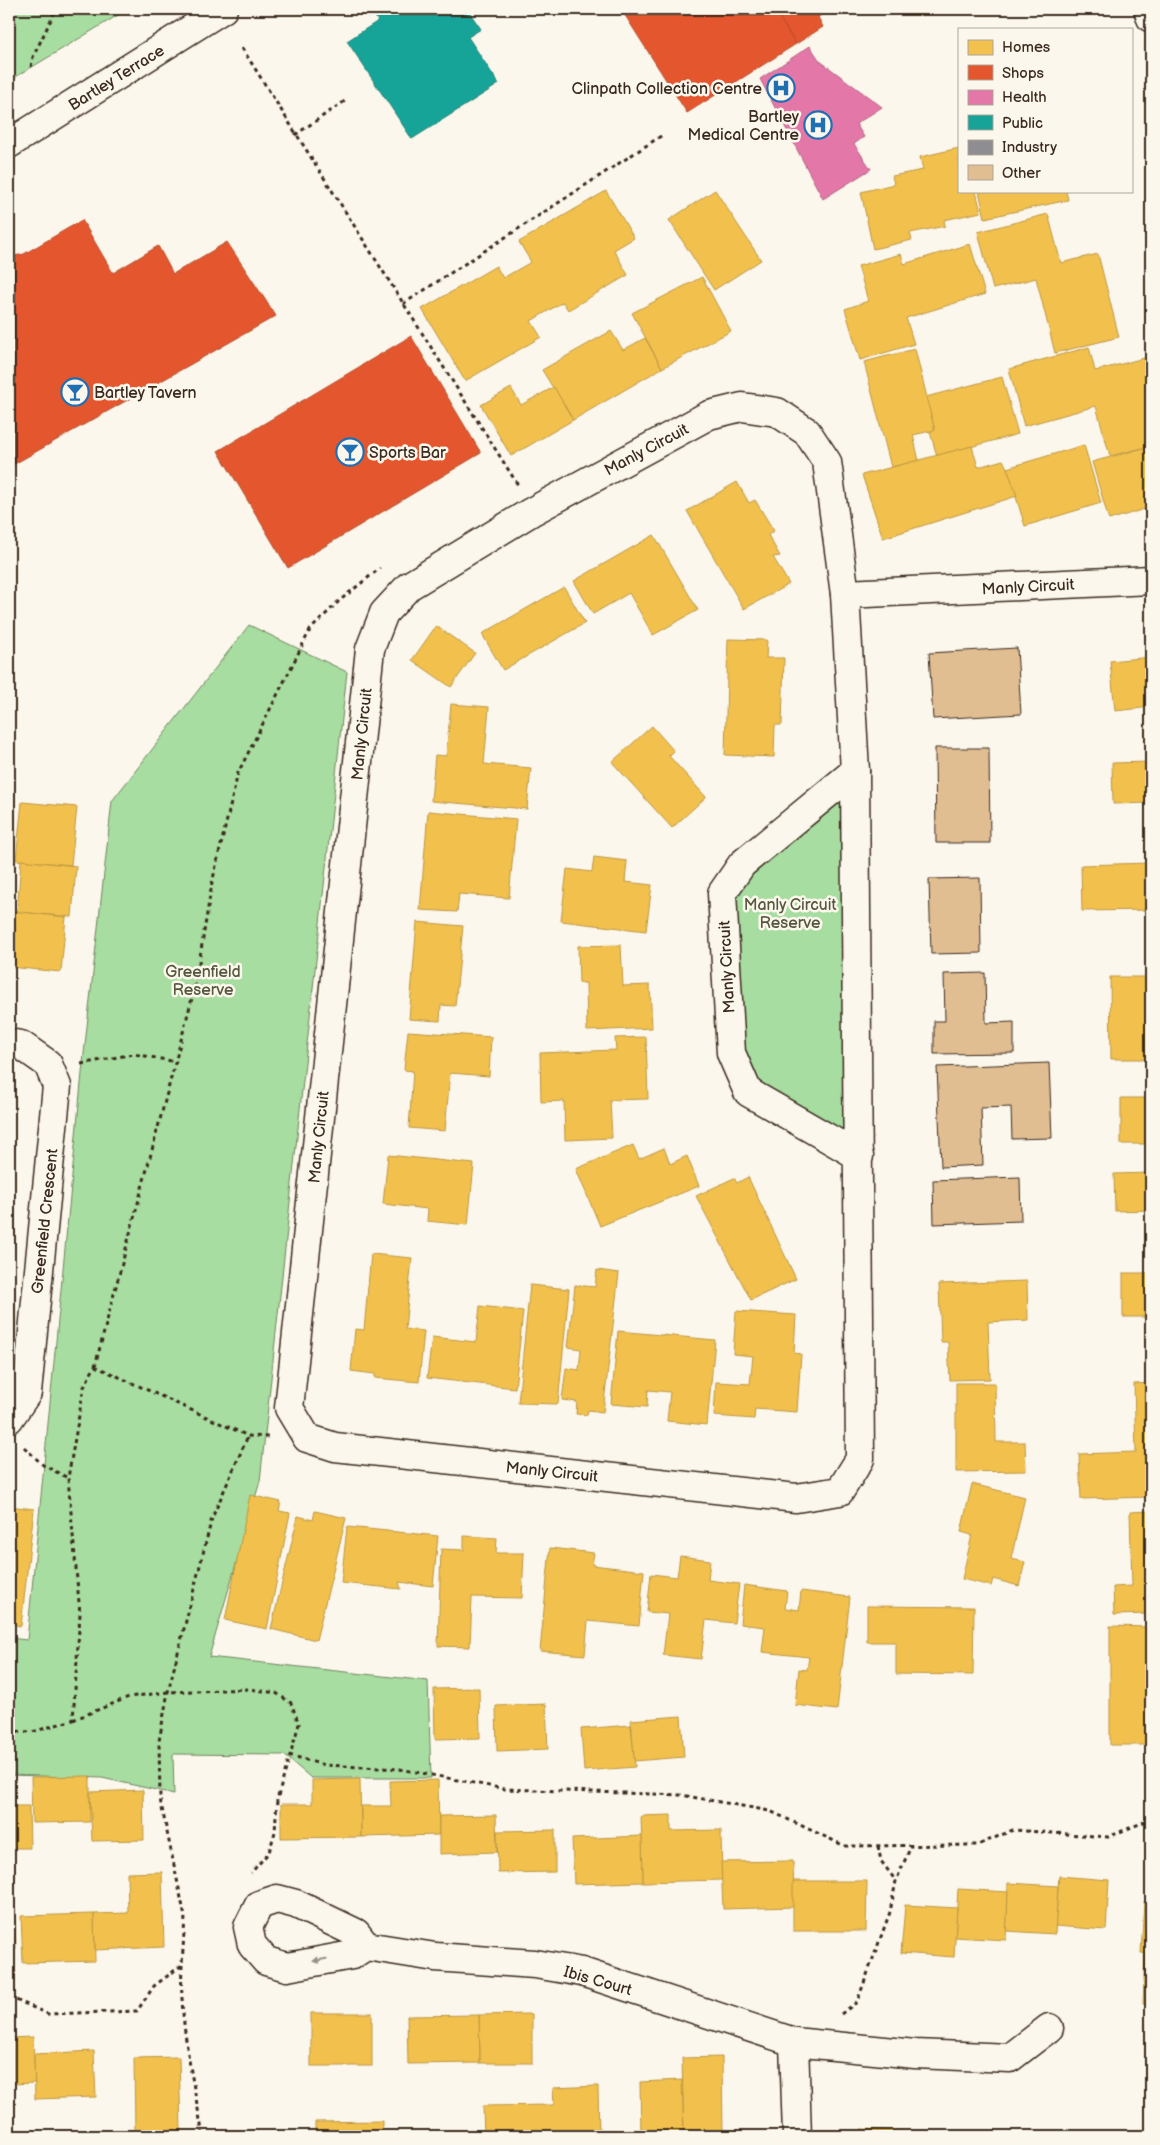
<svg xmlns="http://www.w3.org/2000/svg" width="1160" height="2145" font-family="'Balsamiq Sans',sans-serif">
<rect width="100%" height="100%" fill="#fbf7ec"/>
<filter id="ink" filterUnits="userSpaceOnUse"><feTurbulence type="fractalNoise" baseFrequency=".02" numOctaves="2"/><feDisplacementMap in="SourceGraphic" scale="10" xChannelSelector="R" yChannelSelector="G"/><feConvolveMatrix kernelMatrix="1 2 1 2 8 2 1 2 1" color-interpolation-filters="sRGB"/></filter>
<g filter="url(#ink)">
<!-- green -->
<g fill="#a7dda0" stroke="#71845f">
<polygon points="9,9 128,9 9,81"/>
<polygon points="249,625 347,672 260,1481 209,1657 428,1681 431,1778 311,1778 284,1755 173,1754 174,1794 102,1778 9,1775 9,1638 27,1640 83,1063 112,801"/>
<polygon points="855,771 859,1156 748,1092 722,893"/>
</g>
<!-- homes -->
<g fill="#f2c14e" stroke="#bb9440">
<polygon points="959,148 959,191 976,191 981,212 944,220 945,226 910,233 912,240 873,249 861,192 894,184 892,176 923,170 920,157"/>
<polygon points="715,190 761,260 714,290 669,220"/>
<polygon points="606,191 634,238 614,250 628,275 568,310 563,302 531,321 541,337 465,381 422,309 496,266 503,278 531,262 519,242"/>
<polygon points="979,191 1066,191 1068,200 985,218"/>
<polygon points="1048,214 1061,263 1098,254 1119,337 1055,353 1036,278 993,289 978,232"/>
<polygon points="970,244 985,294 906,318 914,344 860,360 845,309 868,301 858,266 901,254 904,264"/>
<polygon points="702,277 731,331 662,368 632,313"/>
<polygon points="611,331 623,350 645,338 662,368 573,420 542,370"/>
<polygon points="1089,347 1095,371 1148,357 1151,369 1151,446 1110,456 1096,406 1024,426 1009,369"/>
<polygon points="915,349 935,430 913,435 919,461 891,467 864,362"/>
<polygon points="1002,377 1018,434 937,456 930,432 935,430 926,397"/>
<polygon points="554,387 573,420 511,456 481,405 511,388 521,405"/>
<polygon points="1084,445 1101,503 1025,526 1007,468"/>
<polygon points="972,446 978,467 1003,460 1007,468 1017,496 883,538 862,475"/>
<polygon points="1151,446 1151,507 1109,520 1092,462"/>
<polygon points="737,482 749,503 755,500 774,531 768,535 780,556 773,557 789,584 744,609 687,511"/>
<polygon points="654,535 698,610 653,635 629,593 593,614 574,581"/>
<polygon points="564,587 585,623 503,670 482,634"/>
<polygon points="436,626 475,653 451,687 412,660"/>
<polygon points="728,639 767,640 766,658 784,658 782,725 775,725 774,757 725,755"/>
<polygon points="1151,657 1151,707 1115,711 1110,661"/>
<polygon points="451,704 489,707 484,764 531,768 527,809 431,801 435,755 446,756"/>
<polygon points="652,726 674,751 669,756 706,797 672,828 612,762"/>
<polygon points="1151,762 1151,803 1113,804 1112,763"/>
<polygon points="22,802 77,807 71,865 16,860"/>
<polygon points="428,811 516,819 509,898 459,894 457,912 420,910"/>
<polygon points="594,857 627,861 625,882 652,885 646,931 561,921 567,869 592,872"/>
<polygon points="1149,857 1151,857 1151,910 1082,911 1081,865 1149,863"/>
<polygon points="21,860 76,866 72,917 17,912"/>
<polygon points="12,911 66,917 61,972 9,967"/>
<polygon points="417,922 463,926 455,1006 441,1005 440,1021 409,1019"/>
<polygon points="621,945 623,986 650,985 652,1028 587,1031 586,983 579,983 578,946"/>
<polygon points="1110,977 1151,977 1151,1059 1111,1059"/>
<polygon points="408,1031 491,1037 489,1076 450,1073 445,1131 409,1128 413,1071 404,1070"/>
<polygon points="646,1037 648,1099 610,1100 612,1138 565,1140 564,1101 541,1102 540,1053 616,1050 615,1038"/>
<rect x="1121" y="1098" width="30" height="46"/>
<polygon points="633,1145 639,1159 664,1148 670,1164 687,1156 699,1186 600,1226 576,1169"/>
<polygon points="388,1155 474,1164 468,1225 427,1221 428,1209 383,1204"/>
<polygon points="1151,1173 1151,1210 1115,1211 1114,1174"/>
<polygon points="748,1177 796,1279 751,1300 696,1196 734,1178 737,1183"/>
<polygon points="371,1254 412,1258 405,1329 424,1331 419,1382 375,1378 375,1374 351,1371 355,1329 364,1330"/>
<polygon points="597,1270 619,1273 603,1412 588,1410 587,1415 576,1414 577,1402 562,1400 566,1368 579,1370 581,1349 568,1347 575,1285 595,1287"/>
<polygon points="1123,1273 1151,1273 1151,1371 1146,1371 1146,1317 1123,1317"/>
<polygon points="1027,1281 1028,1320 988,1322 990,1379 950,1380 948,1342 941,1342 939,1284"/>
<polygon points="530,1285 569,1289 558,1404 518,1403"/>
<polygon points="480,1306 523,1311 515,1388 427,1378 432,1337 476,1342"/>
<polygon points="736,1311 796,1315 794,1353 801,1354 797,1412 755,1409 754,1419 714,1416 716,1382 750,1384 753,1356 733,1354"/>
<polygon points="618,1331 715,1340 707,1425 667,1421 670,1392 648,1390 647,1407 611,1404"/>
<polygon points="956,1383 995,1383 996,1442 1025,1442 1026,1471 956,1472"/>
<polygon points="1151,1383 1151,1497 1081,1499 1079,1454 1136,1452 1134,1384"/>
<polygon points="972,1484 1025,1497 1011,1559 1025,1562 1019,1586 993,1579 991,1586 962,1579 972,1535 961,1532"/>
<polygon points="250,1495 281,1502 279,1511 290,1513 267,1629 225,1620"/>
<polygon points="9,1506 34,1509 21,1626 9,1624"/>
<polygon points="315,1511 346,1518 316,1640 271,1629 298,1516 313,1520"/>
<polygon points="1151,1511 1151,1614 1114,1615 1113,1587 1132,1586 1130,1512"/>
<polygon points="347,1527 438,1536 433,1586 399,1582 401,1589 341,1583"/>
<polygon points="464,1536 497,1538 496,1553 524,1553 522,1598 472,1597 470,1647 438,1646 441,1549 464,1550"/>
<polygon points="550,1548 594,1553 592,1565 644,1571 639,1626 588,1621 585,1655 540,1651"/>
<polygon points="680,1556 710,1560 708,1580 739,1584 734,1623 706,1620 701,1659 663,1655 668,1614 647,1612 651,1574 677,1577"/>
<polygon points="744,1585 787,1591 785,1608 799,1610 801,1591 850,1597 837,1710 795,1705 799,1669 807,1670 809,1657 762,1652 765,1627 740,1624"/>
<polygon points="867,1606 974,1607 973,1675 896,1674 896,1642 867,1642"/>
<polygon points="1110,1626 1151,1627 1151,1745 1110,1745"/>
<polygon points="479,1688 480,1738 435,1739 434,1689"/>
<polygon points="546,1704 548,1749 497,1751 496,1706"/>
<polygon points="681,1716 684,1757 634,1761 631,1720"/>
<polygon points="631,1725 635,1767 584,1771 581,1729"/>
<polygon points="90,1776 90,1822 32,1823 31,1777"/>
<polygon points="360,1779 361,1837 281,1838 281,1804 312,1804 312,1780"/>
<polygon points="438,1780 439,1835 361,1837 361,1806 391,1806 390,1781"/>
<polygon points="143,1790 144,1840 92,1841 90,1792"/>
<polygon points="9,1806 29,1806 30,1848 9,1848"/>
<polygon points="496,1815 497,1852 439,1854 439,1816"/>
<polygon points="671,1815 671,1831 721,1830 722,1880 643,1882 641,1816"/>
<polygon points="555,1830 555,1872 498,1873 497,1831"/>
<polygon points="642,1836 643,1882 574,1884 572,1839"/>
<polygon points="793,1861 794,1907 723,1909 721,1862"/>
<polygon points="162,1872 164,1947 95,1950 94,1914 128,1913 127,1873"/>
<polygon points="1059,1876 1109,1880 1106,1930 1055,1926"/>
<polygon points="793,1881 867,1881 866,1931 793,1931"/>
<polygon points="1008,1883 1058,1886 1055,1934 1006,1931"/>
<polygon points="958,1889 1008,1892 1006,1940 955,1937"/>
<polygon points="9,1901 14,1901 16,1949 9,1950"/>
<polygon points="1144,1902 1151,1903 1151,1954 1141,1953"/>
<polygon points="905,1905 957,1908 954,1957 901,1953"/>
<polygon points="94,1914 95,1961 23,1963 21,1916"/>
<polygon points="1145,1954 1151,1954 1151,2005 1143,2004"/>
<polygon points="1149,2005 1151,2005 1151,2054 1147,2054"/>
<rect x="311" y="2013" width="61" height="53"/>
<polygon points="532,2014 532,2063 480,2063 479,2015"/>
<polygon points="479,2015 480,2063 408,2064 407,2016"/>
<polygon points="33,2037 35,2083 9,2084 9,2038"/>
<polygon points="94,2051 96,2097 35,2099 34,2054"/>
<polygon points="179,2057 181,2131 135,2132 134,2058"/>
<polygon points="722,2057 723,2136 684,2136 682,2058"/>
<polygon points="682,2080 684,2136 641,2136 640,2082"/>
<polygon points="598,2086 599,2136 484,2136 483,2106 554,2105 553,2088"/>
<polygon points="382,2121 382,2136 315,2136 315,2122"/>
<polygon points="861,2129 911,2132 911,2136 861,2136"/>
</g>
<!-- shops -->
<g fill="#e4572e" stroke="#b14a29">
<polygon points="621,9 774,9 796,44 687,113"/>
<polygon points="774,9 831,9 818,17 823,27 796,44"/>
<polygon points="82,220 113,273 158,246 173,274 227,242 276,316 9,467 9,257 24,254"/>
<polygon points="411,336 481,453 288,568 218,451"/>
</g>
<!-- health -->
<polygon fill="#e377a8" stroke="#b1607f" points="810,46 820,61 882,107 856,124 864,137 854,144 871,169 823,199 760,79"/>
<!-- public -->
<polygon fill="#17a398" stroke="#227f73" points="370,9 467,9 481,29 468,37 499,84 412,139 347,41 378,21"/>
<!-- industry -->
<polygon fill="#8d8d92" stroke="#746f6f" points="9,826 14,827 11,855 9,855"/>
<!-- building -->
<g fill="#e0be92" stroke="#3b2a1e">
<polygon points="1017,648 1021,714 933,719 929,653"/>
<polygon points="935,748 989,748 990,843 936,843"/>
<polygon points="980,878 981,953 931,954 929,879"/>
<polygon points="985,973 986,1023 1014,1022 1014,1053 934,1054 934,1021 945,1021 944,974"/>
<polygon points="1049,1063 1052,1138 1012,1139 1011,1107 981,1108 983,1165 941,1167 937,1067"/>
<polygon points="1020,1177 1021,1221 934,1224 933,1180"/>
</g>
<g fill="none" stroke-linecap="round" stroke-linejoin="round">
<!-- minor casing -->
<g stroke="#3b2a1e" stroke-width="31">
<g id="minor">
<polyline points="1148,9 1151,18"/>
<polygon points="742,407 777,412 807,432 827,462 845,594 855,771 860,1459 840,1491 796,1498 335,1447 307,1438 289,1408 370,649 384,613 409,586 531,512 709,415"/>
<polyline points="845,594 1151,580"/>
<polyline points="855,771 742,864 722,893 731,1053 748,1092 859,1156"/>
<polyline points="9,1043 21,1045 48,1064 57,1086 27,1393 9,1419"/>
<polyline points="366,1946 356,1933 296,1904 277,1899 259,1905 248,1927 252,1945 266,1961 287,1967 352,1955 366,1946 435,1957 535,1964 582,1972 794,2042"/>
<polyline points="797,2136 794,2042 915,2054 1010,2058 1049,2028"/>
</g>
</g>
<!-- tertiary casing -->
<g stroke="#3b2a1e" stroke-width="31">
<polyline id="tertiary" points="9,144 223,9"/>
</g>
<!-- path -->
<g stroke="#3b2a1e" stroke-width="3" stroke-dasharray="4 4" stroke-linecap="butt">
<polyline points="242,48 518,485"/>
<polyline points="31,67 33,57 56,9"/>
<polyline points="295,135 345,101"/>
<polyline points="403,304 664,134"/>
<polyline points="81,1064 134,1054 177,1062"/>
<polyline points="95,1366 248,1436 269,1437"/>
<polyline points="24,1447 43,1465 68,1478"/>
<polyline points="73,1720 129,1697 168,1692 250,1689 276,1693 291,1703 299,1724 277,1800 275,1832 269,1852 251,1873"/>
<polyline points="9,1731 32,1732 73,1720 80,1614 68,1478 84,1387 95,1366 195,987 212,883 238,773 310,630 339,601 380,568"/>
<polyline points="289,1755 324,1765 400,1769 505,1789 681,1795 770,1811 845,1846 978,1845 1013,1830 1108,1837 1151,1819"/>
<polyline points="878,1846 881,1861 896,1881"/>
<path d="M182 1965C179 2023 193 2080 203 2136"/>
<polyline points="9,1997 48,2014 137,2011 154,1986 182,1965 185,1917 160,1799 159,1741 168,1692 212,1518 248,1436"/>
<polyline points="841,2014 857,2002 890,1912 896,1881 911,1846"/>
</g>
<!-- minor -->
<use href="#minor" stroke="#fbf7ec" stroke-width="28"/>
<!-- tertiary -->
<use href="#tertiary" stroke="#fbf7ec" stroke-width="28"/>
</g>
<!-- one-way arrows -->
<defs><path id="oneway-solid" d="M-6-.8H1V-3.2L6.5 0L1 3.2V.8H-6Z" transform="scale(1.25)"/></defs>
<use fill="#9b9085" href="#oneway-solid" transform="translate(320 1960) rotate(169)"/>
</g>
<!-- icons -->
<defs>
<g id="hospital-ring" transform="scale(1.4375)"><circle r="9.5" fill="#fbf7ec" stroke="#1f6fb2" stroke-width="1.5"/><path d="M-5-5h3v3.5h4V-5h3V5h-3V1.5h-4V5h-3Z" fill="#1f6fb2"/></g>
<g id="bar-ring" transform="scale(1.4375)"><circle r="9.5" fill="#fbf7ec" stroke="#1f6fb2" stroke-width="1.5"/><path d="M-6-5H6L.8 .8V4.5H3.5V6h-7V4.5H-.8V.8Z" fill="#1f6fb2"/></g>
</defs>
<g fill-rule="evenodd">
<use href="#hospital-ring" x="781" y="88"/>
<use href="#hospital-ring" x="818" y="125"/>
<use href="#bar-ring" x="75" y="392"/>
<use href="#bar-ring" x="350" y="452"/>
</g>
<g text-anchor="middle" stroke-width="5" stroke-linejoin="round" paint-order="stroke">
<!-- street labels -->
<g font-size="16" fill="#3b2a1e" stroke="#fbf7ec">
<text transform="translate(116 77) rotate(-32)" y="6">Bartley Terrace</text>
<text transform="translate(646 449) rotate(-28)" y="6">Manly Circuit</text>
<text transform="translate(1028 586) rotate(-3)" y="6">Manly Circuit</text>
<text transform="translate(361 734) rotate(-84)" y="6">Manly Circuit</text>
<text transform="translate(726 967) rotate(-93)" y="6">Manly Circuit</text>
<text transform="translate(318 1137) rotate(-84)" y="6">Manly Circuit</text>
<text transform="translate(44 1221) rotate(-84)" y="6">Greenfield Crescent</text>
<text transform="translate(552 1471) rotate(6)" y="6">Manly Circuit</text>
<text transform="translate(598 1980) rotate(16)" y="6">Ibis Court</text>
</g>
<!-- poi labels -->
<g font-size="16" fill="#3b2a1e" stroke="#fbf7ec" text-anchor="end">
<text x="762" y="94">Clinpath Collection Centre</text>
<text x="799" y="122">Bartley<tspan x="799" dy="18">Medical Centre</tspan></text>
<text x="94" y="398" text-anchor="start">Bartley Tavern</text>
<text x="369" y="458" text-anchor="start">Sports Bar</text>
</g>
<!-- park labels -->
<g font-size="16" fill="#56573e" stroke="#fbf7ec">
<text x="790" y="910">Manly Circuit<tspan x="790" dy="18">Reserve</tspan></text>
<text x="203" y="977">Greenfield<tspan x="203" dy="18">Reserve</tspan></text>
</g>
</g>
<!-- margin -->
<rect width="1160" height="2145" fill="none" stroke="#fbf7ec" stroke-width="30"/>
<rect x="15" y="15" width="1130" height="2115" fill="none" stroke="#3b2a1e" stroke-width="2" filter="url(#ink)"/>
<!-- legend -->
<rect x="958" y="28" width="175" height="165" fill="#fbf7ec" stroke="#aea59a"/>
<rect x="968" y="40" width="25" height="15" fill="#f2c14e" stroke="#aea59a"/>
<text x="1002" y="52" font-size="15" fill="#3b2a1e">Homes</text>
<rect x="968" y="65" width="25" height="15" fill="#e4572e" stroke="#aea59a"/>
<text x="1002" y="78" font-size="15" fill="#3b2a1e">Shops</text>
<rect x="968" y="90" width="25" height="15" fill="#e377a8" stroke="#aea59a"/>
<text x="1002" y="102" font-size="15" fill="#3b2a1e">Health</text>
<rect x="968" y="115" width="25" height="15" fill="#17a398" stroke="#aea59a"/>
<text x="1002" y="128" font-size="15" fill="#3b2a1e">Public</text>
<rect x="968" y="140" width="25" height="15" fill="#8d8d92" stroke="#aea59a"/>
<text x="1002" y="152" font-size="15" fill="#3b2a1e">Industry</text>
<rect x="968" y="165" width="25" height="15" fill="#e0be92" stroke="#aea59a"/>
<text x="1002" y="178" font-size="15" fill="#3b2a1e">Other</text>
</svg>
